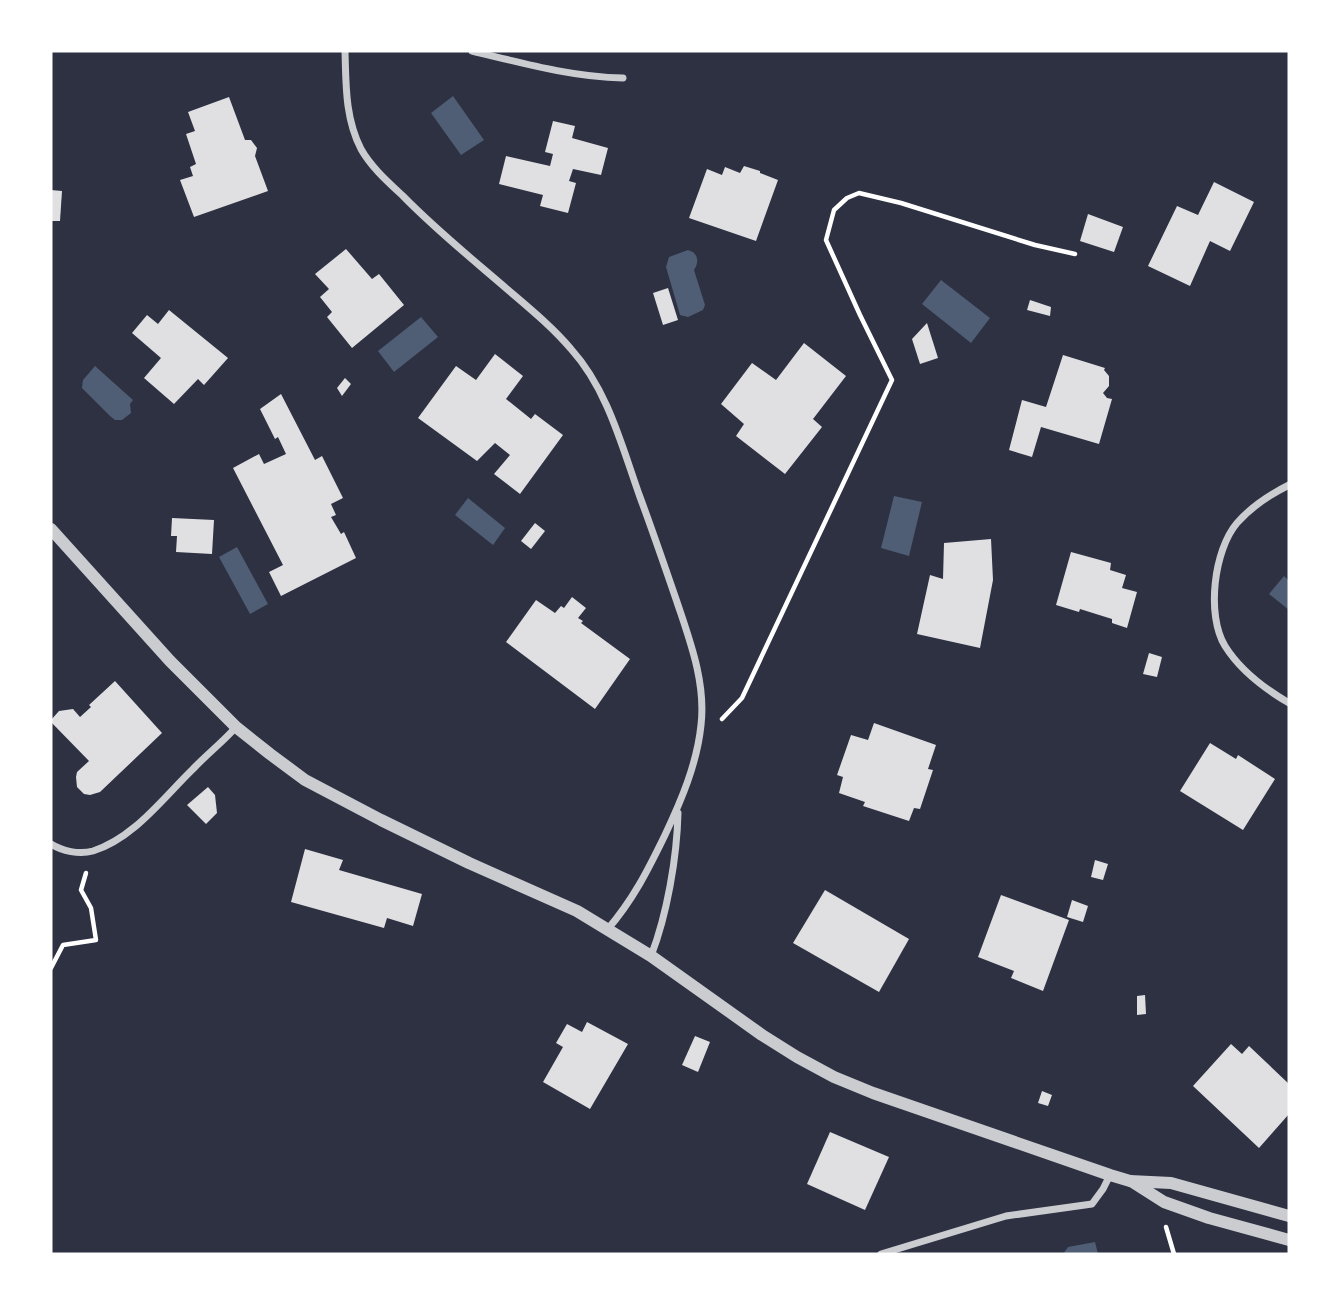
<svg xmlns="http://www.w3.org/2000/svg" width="1340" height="1305" font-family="'Titillium Web',sans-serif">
<rect width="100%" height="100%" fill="#2d3142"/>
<!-- water -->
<g fill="#4f5d75">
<polygon points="453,96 484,140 461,155 431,113"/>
<path d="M688 250 693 252C699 257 698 264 694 270L705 305 703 310 688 317 680 315 666 267 669 257Z"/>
<polygon points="941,280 990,318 971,343 922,304"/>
<polygon points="421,317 438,337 394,372 378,351"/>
<polygon points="95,366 133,400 130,404 131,413 122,420 115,420 110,416 82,388 83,380"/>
<polygon points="894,496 922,502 909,556 881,548"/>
<polygon points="468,498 505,528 493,545 455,515"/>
<polygon points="237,547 268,604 250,614 219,557"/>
<polygon points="1284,576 1289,581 1289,610 1269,594"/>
<polygon points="1095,1242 1098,1254 1063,1254 1068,1247"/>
</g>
<!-- building -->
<g fill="#e0e0e3">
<polygon points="229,97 245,140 251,140 257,148 255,156 268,191 194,217 180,180 193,176 190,167 196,164 186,134 195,131 188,112"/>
<polygon points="553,121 575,126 572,138 608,148 601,175 573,169 569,181 576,183 568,213 540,206 543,195 499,184 506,156 550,166 553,154 545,152"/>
<polygon points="744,166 760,171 760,173 778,180 756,241 689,218 707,169 722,175 725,167 740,173"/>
<polygon points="1214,182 1254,202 1230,251 1210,241 1190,286 1148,266 1177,206 1198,215"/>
<polygon points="51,190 62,191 60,221 51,221"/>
<polygon points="1088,214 1123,227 1114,252 1080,241"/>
<polygon points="346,249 372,279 379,274 404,305 352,348 327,317 332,312 320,297 329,289 315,274"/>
<polygon points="668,288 678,320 663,325 653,293"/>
<polygon points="1030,300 1051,307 1050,316 1027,310"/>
<polygon points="169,310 228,358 204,385 198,379 174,404 144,378 161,358 132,333 147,315 158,324"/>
<polygon points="927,323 938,358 920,364 912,339"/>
<polygon points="804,343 846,376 813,419 822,427 785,474 736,436 744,424 721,404 752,363 776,380"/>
<polygon points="495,354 523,376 506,399 531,419 535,414 563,435 520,494 494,474 510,455 495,443 477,461 418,418 456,366 476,380"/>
<polygon points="1063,355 1105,368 1104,370 1109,376 1109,386 1103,393 1107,398 1112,399 1099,444 1041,427 1032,457 1009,450 1022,400 1046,407"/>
<polygon points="345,378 351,384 342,396 337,388"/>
<polygon points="281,394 315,460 322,456 343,498 331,504 336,515 331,517 341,534 344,532 356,558 281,596 269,572 283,565 233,468 259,454 264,464 286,454 278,437 275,439 260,409"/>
<polygon points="172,518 214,520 212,554 176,552 177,536 171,536"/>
<polygon points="535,523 545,531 531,549 521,541"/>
<polygon points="991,539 993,580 980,648 917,634 930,575 943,579 944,543"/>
<polygon points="1071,552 1111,563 1110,570 1126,575 1122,588 1137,592 1127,628 1112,623 1112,619 1080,609 1079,612 1056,605"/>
<polygon points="572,597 586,608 578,618 583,621 581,623 630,659 595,709 506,642 536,600 555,613 561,606 564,608"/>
<polygon points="1149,653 1162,657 1157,677 1143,674"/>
<polygon points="115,681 162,733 100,792 90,795 84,794 77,787 76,777 77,772 89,761 51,722 51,720 59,711 73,709 80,717 91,707 89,705"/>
<polygon points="874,723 936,745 928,769 933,770 920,809 914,808 909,821 863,806 865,802 839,793 843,777 837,775 851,735 868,740"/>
<polygon points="1210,743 1236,759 1238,755 1275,779 1243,830 1180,791"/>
<polygon points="208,787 215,795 217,813 206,824 187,805"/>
<polygon points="305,849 343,860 339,870 422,894 413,926 387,918 384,928 291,902"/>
<polygon points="1095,860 1108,864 1103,880 1091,877"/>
<polygon points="825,890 909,939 879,992 793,943"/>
<polygon points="1001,895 1069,920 1043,991 1011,978 1014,971 978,957"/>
<polygon points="1072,900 1088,906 1083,922 1067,917"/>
<polygon points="1145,995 1146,1014 1137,1015 1137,996"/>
<polygon points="587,1022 628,1044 590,1109 543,1082 563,1047 556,1043 567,1024 582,1032"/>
<polygon points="695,1036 710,1042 698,1072 682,1065"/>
<polygon points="1231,1044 1242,1054 1249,1046 1289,1084 1289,1114 1259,1148 1193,1086"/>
<polygon points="1042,1091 1052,1095 1048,1106 1038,1103"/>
<polygon points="830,1132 889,1157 865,1210 807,1184"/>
</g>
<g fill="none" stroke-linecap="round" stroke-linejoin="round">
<!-- path -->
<g stroke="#fff" stroke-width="4.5">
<polyline points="722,719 742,698 892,380 860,315 826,240 834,210 847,198 859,193 901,203 1035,245 1075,254"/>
<polyline points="51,968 63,945 96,940 91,908 81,890 86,873"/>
<polyline points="1166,1227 1174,1254"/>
</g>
<!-- minor -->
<g stroke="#caccd0" stroke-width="7">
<path d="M345 51C346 84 345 118 361 149 371 167 388 182 403 196 438 232 476 262 514 295 534 312 554 329 571 349 608 390 622 447 640 497 653 532 665 567 677 602 690 641 706 683 701 725 697 764 681 801 665 835 648 870 633 900 607 930"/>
<path d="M472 51C522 63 572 77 623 78"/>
<path d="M1289 485C1269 495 1252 506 1237 523 1214 550 1206 615 1225 646 1240 670 1265 689 1289 703"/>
<path d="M51 844C62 851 79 855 93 851 134 838 163 798 193 769 207 754 223 742 236 727"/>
<path d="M651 956C667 915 677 857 678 813"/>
<polyline points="881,1254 1006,1216 1092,1204 1103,1189 1110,1175"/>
</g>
<!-- tertiary -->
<g stroke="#caccd0" stroke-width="12">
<polyline points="51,529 170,661 236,727 270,754 305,780 381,820 469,863 577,911 651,956 762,1035 797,1057 834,1077 873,1093 1110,1175 1130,1181 1171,1183 1289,1216"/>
<polyline points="1131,1181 1164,1202 1209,1218 1289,1240"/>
</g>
</g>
<!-- border -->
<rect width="1340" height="1305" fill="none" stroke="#ffffff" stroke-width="105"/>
</svg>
